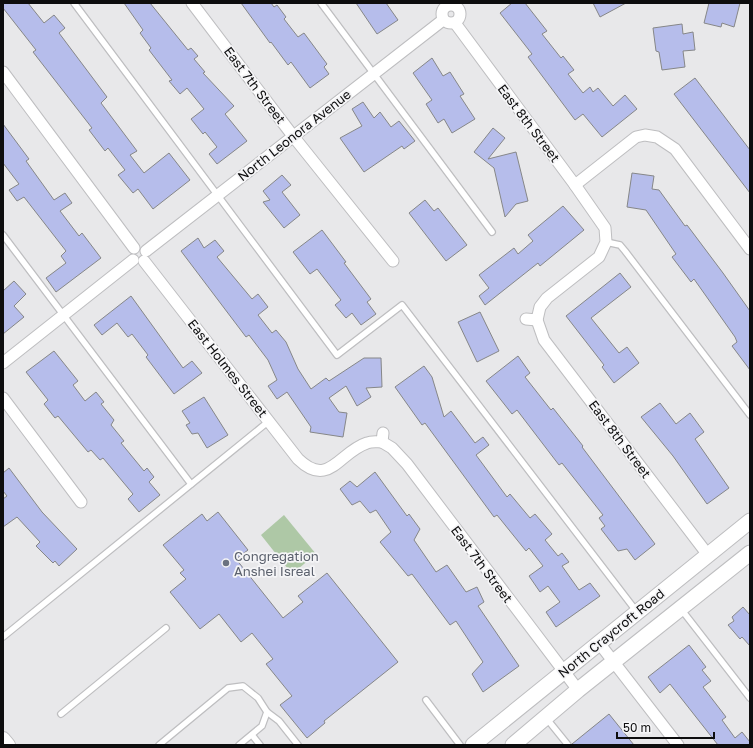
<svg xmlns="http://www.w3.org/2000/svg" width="753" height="748" font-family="'Golos Text',sans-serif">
<rect width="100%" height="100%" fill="#e8e8ea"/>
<!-- green -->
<polygon fill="#aec8a6" points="284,515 316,554 292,574 261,535"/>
<!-- building -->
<g fill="#b6bdeb" stroke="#868788">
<polygon points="3,3 28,3 44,23 54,15 65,28 59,33 107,97 101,103 137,151 130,155 144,173 169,153 190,180 153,209 138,189 133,193 118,175 125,170 108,148 105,151 89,130 92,128 33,52 36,50 3,8"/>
<polygon points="124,3 150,3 188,50 191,48 198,56 194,59 205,72 203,73 234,106 225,114 247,141 217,164 209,154 217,147 205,132 203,134 191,119 204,109 187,88 180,94 169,81 172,80 149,50 151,48 140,33 143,30"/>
<polygon points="241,3 271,3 274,7 277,5 286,17 284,19 298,37 304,33 327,64 324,67 329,74 310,88 291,62 288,65 271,42 270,43"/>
<polygon points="356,3 386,3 398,20 377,34"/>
<polygon points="512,3 525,3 547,31 542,34 561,58 563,56 574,70 568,74 583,93 590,87 593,92 598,88 613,106 625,95 637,109 602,137 583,114 575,120 528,57 532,54 500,13"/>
<polygon points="593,3 626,3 600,17"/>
<polygon points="709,3 740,3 734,27 722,23 721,27 704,23"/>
<polygon points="682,24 683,34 693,32 695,50 683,51 685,67 662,70 659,52 656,51 653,28"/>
<polygon points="432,58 443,76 450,72 464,94 460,96 475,119 452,133 444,119 438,123 426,104 432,100 413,73"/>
<polygon points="695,78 750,150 750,193 674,94"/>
<polygon points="363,102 374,118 380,112 391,127 399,121 415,141 404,149 402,146 364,172 340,138 362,126 352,109"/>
<polygon points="3,124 29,159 26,161 54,200 65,193 72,203 60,211 79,236 82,233 101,258 56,292 46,278 66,263 61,256 66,251 24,197 17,201 9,190 19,184 3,163"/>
<polygon points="493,128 505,138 488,159 516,152 528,201 516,204 505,217 494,168 474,152"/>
<polygon points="632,173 654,176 652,189 659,190 685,226 687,225 723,273 750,311 750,370 732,346 737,342 735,337 694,279 691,282 672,257 676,254 646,210 627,207"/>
<polygon points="282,175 291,185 282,192 300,215 284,228 263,202 270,200 263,191"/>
<polygon points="425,200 434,211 438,208 467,245 446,261 409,213"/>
<polygon points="563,206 584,230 540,266 538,263 485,305 479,296 489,288 479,275 514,248 518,254 533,241 528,235"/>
<polygon points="322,230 346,262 344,263 371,299 367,302 376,314 361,325 352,313 346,318 335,305 341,300 317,269 310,274 293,252"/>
<polygon points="198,238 204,248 215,240 224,251 217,257 252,299 258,294 268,307 258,315 272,333 276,330 286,342 298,369 311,389 326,378 329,381 364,358 381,358 382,387 366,388 371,397 357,406 346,386 329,398 339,412 347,413 343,437 310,432 311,427 287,392 277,399 268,386 277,380 268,360 249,335 246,337 181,251"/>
<polygon points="620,273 631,287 591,318 619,353 627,347 639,363 614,383 602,367 604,365 566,316"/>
<polygon points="14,281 26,294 14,306 24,317 3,334 3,291"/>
<polygon points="131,296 183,368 192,361 202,373 174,394 146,357 148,355 132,334 128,337 117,323 102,335 94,325"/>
<polygon points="480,312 499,351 477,362 458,322"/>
<polygon points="54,351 78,381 73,385 85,401 96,392 104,402 101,404 114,420 111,425 124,441 121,443 144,471 147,468 154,477 149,482 160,495 139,512 128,499 133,494 103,458 100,460 91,450 88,452 58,416 55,418 44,404 48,400 26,372"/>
<polygon points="518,356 530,373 525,377 551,410 553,408 583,446 582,447 655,544 635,560 627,549 618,551 601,529 605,526 599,518 603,515 562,463 559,465 517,410 512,414 486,381"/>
<polygon points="424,366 432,377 444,417 451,411 475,443 483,437 489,445 476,455 507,497 510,494 530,518 535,514 552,534 545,540 558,556 562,553 569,562 562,566 579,590 590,583 600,596 556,627 546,612 560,602 548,586 540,592 529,576 543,566 529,548 526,551 497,515 494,517 425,423 422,425 395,387"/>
<polygon points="204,397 228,435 207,448 198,433 192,434 186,425 190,423 182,411"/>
<polygon points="660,403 676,424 690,413 704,432 695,439 729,488 707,504 673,456 641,417"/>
<polygon points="9,468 42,512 77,549 59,566 55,561 53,563 36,546 40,542 17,517 3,527 3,499 7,496 3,491 3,473"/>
<polygon points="375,472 407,516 409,514 420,529 414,540 436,572 447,565 466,592 477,587 484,602 478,606 519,666 483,692 472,674 483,662 456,621 450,625 412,574 408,576 380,542 391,532 376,510 370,513 360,501 352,505 340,489 350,481 357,487"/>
<polygon points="218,512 248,550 236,559 283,618 303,602 298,596 327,573 398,662 324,721 325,723 307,738 280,705 292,696 266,664 273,659 252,633 241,642 219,614 200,629 170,592 186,579 180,573 184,570 163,545 202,514 207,521"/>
<polygon points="743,607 750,615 750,646 742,637 740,639 728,625 734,621 732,617"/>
<polygon points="689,645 706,667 702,670 711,681 703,687 726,717 722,720 735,738 742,732 750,742 750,745 718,745 670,684 660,693 648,677"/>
<polygon points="609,714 634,745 572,745 572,744"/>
</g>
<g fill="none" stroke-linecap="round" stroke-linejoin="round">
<!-- service casing -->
<g stroke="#bebec0" stroke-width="8">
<g id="service">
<polyline points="74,3 337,355 402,305 637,612"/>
<polyline points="321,3 492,232"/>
<polyline points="3,235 191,484"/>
<polyline points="606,242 620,245 625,251 750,415"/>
<polyline points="681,609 750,698"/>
<polyline points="3,637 269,421"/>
<polyline points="426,700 460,745"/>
<polyline points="267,712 279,721 298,745"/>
<polyline points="61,714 166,628"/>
<polyline points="547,719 568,745"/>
<polyline points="252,735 260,745"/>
<polyline points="159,745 228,688 243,686 258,698 267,712 262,726 239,745"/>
</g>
</g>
<!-- minor casing -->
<g stroke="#bebec0" stroke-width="13">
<g id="minor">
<polyline points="192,3 293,136 393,261"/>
<circle cx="451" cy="14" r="9"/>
<polyline points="455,23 575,185 605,228 606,242 599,257 547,298 540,307 537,320 526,319"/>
<polyline points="3,72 134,248"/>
<polyline points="575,185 636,137 645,135 657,137 675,149 750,249"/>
<polyline points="146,251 443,20"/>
<path d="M144 261 298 459C329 489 339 452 367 443 372 441 377 442 382 442L383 433"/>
<polyline points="537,320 544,340 708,555"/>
<polyline points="3,363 133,260"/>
<polyline points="3,398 81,502"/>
<polyline points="382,442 392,448 407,464 578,690"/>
<polyline points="599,643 678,745"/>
</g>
</g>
<!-- tertiary casing -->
<g stroke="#bebec0" stroke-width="16">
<polyline id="tertiary" points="3,739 8,745"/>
</g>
<!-- secondary casing -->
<g stroke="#bebec0" stroke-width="17">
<g id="secondary">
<polyline points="473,745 750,521"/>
<polyline points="513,745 578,690 750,553"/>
</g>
</g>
<!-- service -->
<use href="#service" stroke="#fff" stroke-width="5.5"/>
<!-- minor -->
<use href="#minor" stroke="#fff" stroke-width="11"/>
<!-- tertiary -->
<use href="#tertiary" stroke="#fff" stroke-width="14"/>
<!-- secondary -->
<use href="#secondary" stroke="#fff" stroke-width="15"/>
</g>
<!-- markers -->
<circle fill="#6b7280" stroke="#f5f5f7" stroke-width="1.5" cx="226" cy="563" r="4"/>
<g text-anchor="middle" stroke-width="3.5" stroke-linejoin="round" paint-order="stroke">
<!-- street labels -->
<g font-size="13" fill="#0d0d0e" stroke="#f5f5f7">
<text transform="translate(255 85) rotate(53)" y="5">East 7th Street</text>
<text transform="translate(529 123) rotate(53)" y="5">East 8th Street</text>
<text transform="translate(294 135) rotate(-38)" y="5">North Leonora Avenue</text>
<text transform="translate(228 368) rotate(52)" y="5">East Holmes Street</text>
<text transform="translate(620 439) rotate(53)" y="5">East 8th Street</text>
<text transform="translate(482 564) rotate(53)" y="5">East 7th Street</text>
<text transform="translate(611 633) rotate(-39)" y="5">North Craycroft Road</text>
</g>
<!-- worship labels -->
<g font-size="13" fill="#5b616d" stroke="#f5f5f7" text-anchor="start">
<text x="234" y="561">Congregation<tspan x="234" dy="15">Anshei Isreal</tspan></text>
</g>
</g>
<!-- border -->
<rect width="753" height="748" fill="none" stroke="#0d0d0e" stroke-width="8"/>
<!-- scale -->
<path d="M617 732v6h97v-6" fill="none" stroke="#0d0d0e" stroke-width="2"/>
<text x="623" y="732" font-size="12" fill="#0d0d0e" stroke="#f5f5f7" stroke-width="3" paint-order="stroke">50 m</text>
</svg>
